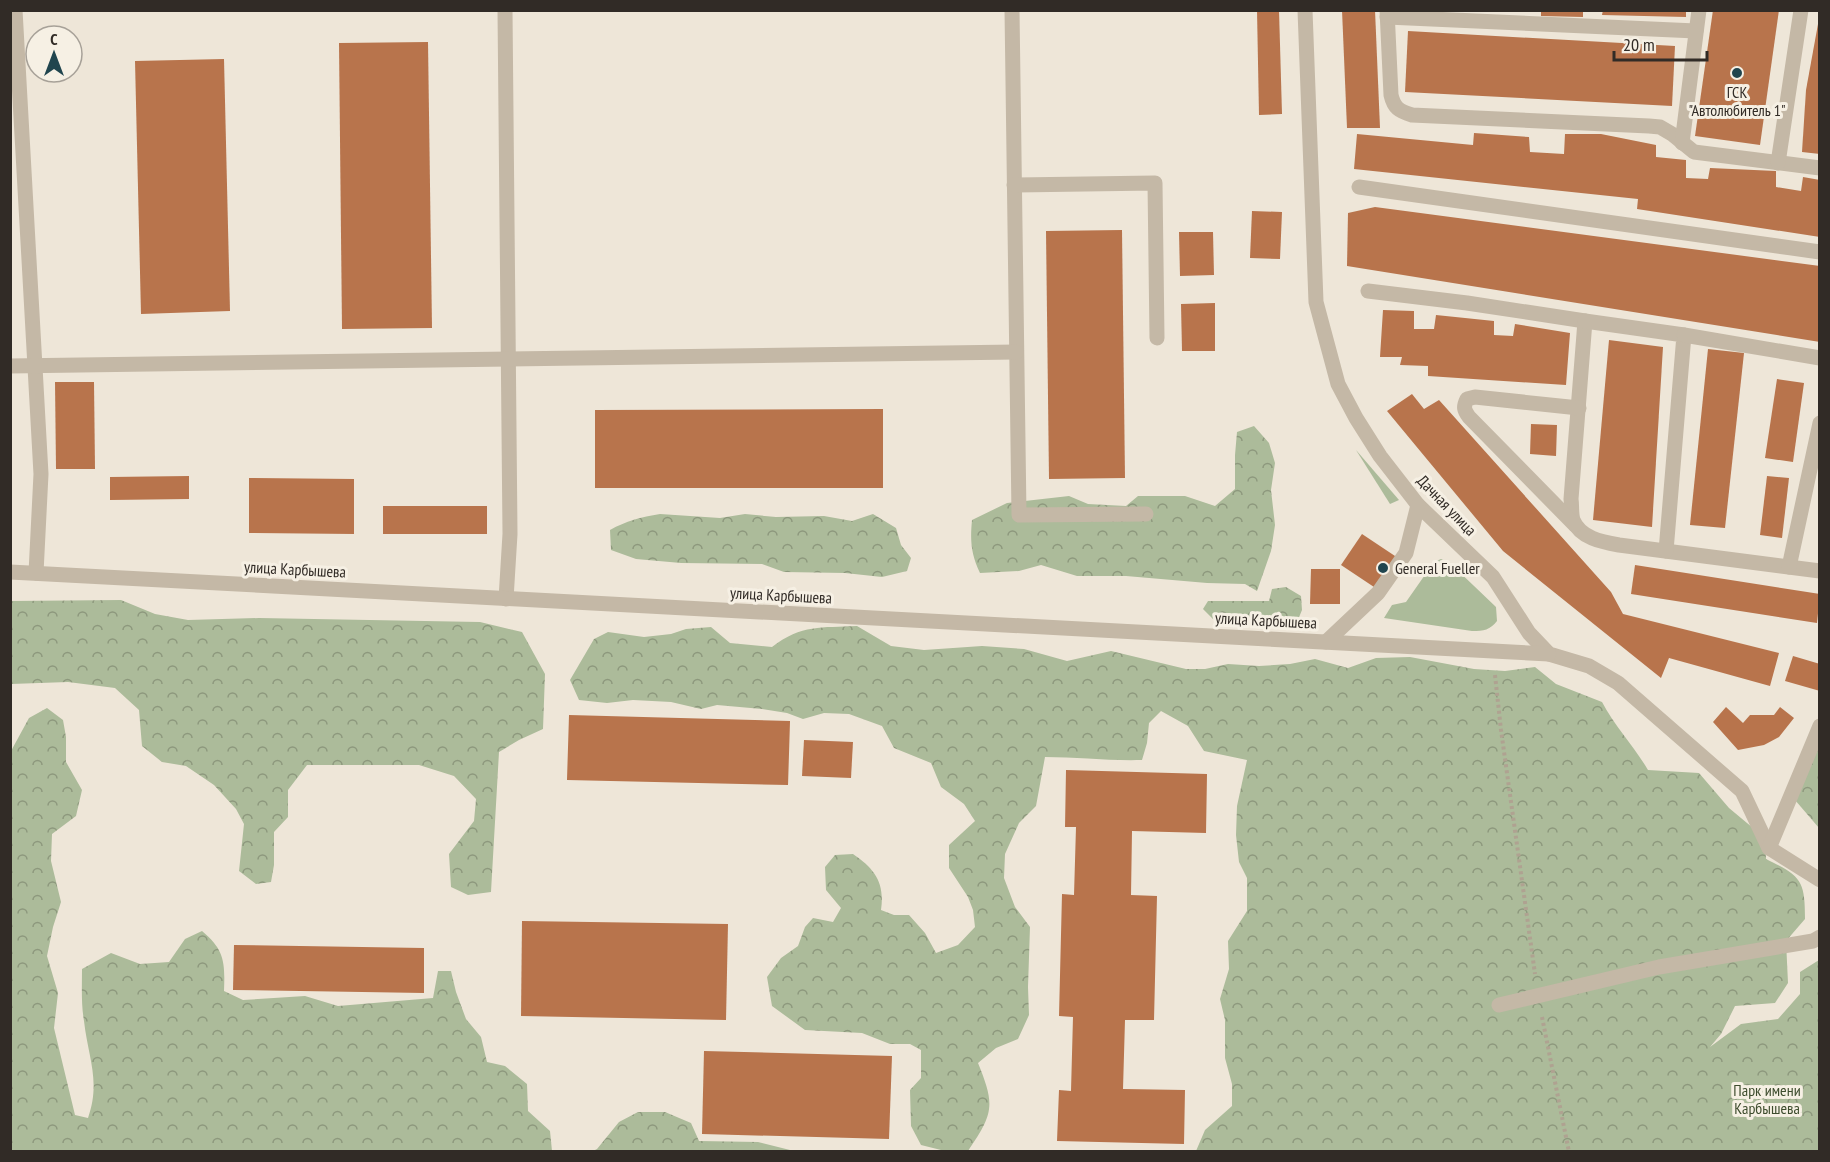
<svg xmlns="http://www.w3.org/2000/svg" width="1830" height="1162" font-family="'PT Sans Narrow',sans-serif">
<defs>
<pattern id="forest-crowns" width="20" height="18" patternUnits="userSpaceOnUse" patternTransform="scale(1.5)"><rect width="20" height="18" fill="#acbb9a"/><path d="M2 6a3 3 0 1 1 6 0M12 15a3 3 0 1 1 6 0" fill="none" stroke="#8d987d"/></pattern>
</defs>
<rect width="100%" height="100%" fill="#eee6d8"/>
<!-- green -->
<g fill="#acbb9a">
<polygon points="1356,450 1399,500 1390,504"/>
<path d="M1441 559 1451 564 1496 607 1497 621C1490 630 1484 631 1472 631L1384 618 1392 605 1406 602 1434 562Z"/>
</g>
<!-- forest -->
<g fill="url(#forest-crowns)">
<path d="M1254 426 1269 443 1275 463 1271 490 1275 525 1271 551 1257 591 1245 584 1207 583 1126 576H1077L1041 565 1019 571 980 573C971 554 970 541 972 520L1007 503 1069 496 1088 504 1126 506 1138 496H1185L1215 506 1235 489V455L1237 432Z"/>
<path d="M660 514 720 518 745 514 776 517 824 516 852 521 873 514 896 528 901 545 911 558 907 571 882 577 845 573 784 572 762 564 681 563 636 559 611 550 610 530C626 521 641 517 660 514Z"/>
<polygon points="1286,587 1301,596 1302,610 1295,627 1227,626 1213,619 1203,609 1208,601 1269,601 1272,589"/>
<polygon points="121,600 155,614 188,620 259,618 480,622 522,632 545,674 543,729 519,740 499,752 491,892 468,895 451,887 449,854 474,821 476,799 454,776 419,765 307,765 288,790 288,817 274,832 274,865 271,882 256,884 239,871 244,824 236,809 214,785 186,766 162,762 142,746 139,710 115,688 68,682 11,684 11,601"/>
<path d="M857 626 891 646 924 650 982 646 1024 649 1067 661 1111 651 1186 669H1205L1228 664 1259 666 1290 664 1315 659 1348 668 1376 658 1410 657 1474 669 1505 671 1535 667 1556 684 1602 702C1615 727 1634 746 1648 770L1699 773 1729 808 1765 838 1766 859C1801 876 1805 880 1805 919L1786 941 1788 983 1775 1003 1735 1006 1721 1034 1710 1047 1741 1024 1778 1019 1800 994V972L1819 960V1151H1196L1205 1130 1232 1106V1084L1225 1058V1020L1220 999 1229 969 1228 941 1247 911V878L1239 862 1236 835 1237 806 1247 760 1204 751 1188 726 1161 711 1149 723 1147 743 1142 760C1109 761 1077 757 1045 757L1036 806 1019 823 1005 854 1004 878 1015 907 1030 927 1028 987 1029 1015 1018 1039 996 1048 978 1063C995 1105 994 1113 968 1151H945L921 1145 911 1126 910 1090 921 1078V1050L910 1044H890L862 1033 805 1030 772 1006 767 977 781 958 798 946 805 927 813 918 833 922 841 908 826 890 825 867 835 855 853 854C875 869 885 883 881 910L894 915H909L925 933 936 953 958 945 975 927 973 910 968 897 949 868V845L975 821 964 804 941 787 931 763 894 748 882 726 849 714 824 713 803 719 787 713 762 709 717 705 701 709 671 702 633 700 607 703 579 700 570 680 594 639 608 632 644 637 671 634 686 629 711 627 730 643 772 647C802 624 821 628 857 626Z"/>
<path d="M47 708 63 720 66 737V762L82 790 76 816 52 834 51 861 61 902 53 927 47 956 58 993 54 1028 75 1115 88 1118C101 1081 88 1057 84 1021 81 1004 82 986 82 969L111 953 140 964 169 962 185 939 202 931C225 950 225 963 224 991L243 1000 305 996 338 1006 433 998 438 971H451L456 992 466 1019 481 1037 487 1062 505 1066 527 1084 528 1111 550 1131 552 1151H11L10 798 12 796 11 751 29 718Z"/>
<polygon points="1819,730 1819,828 1795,800"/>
<polygon points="638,1112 665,1112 691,1123 699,1141 758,1142 794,1151 593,1151 597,1149 619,1122"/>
</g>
<!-- building -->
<g fill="#b8744c">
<polygon points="1257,10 1279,10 1282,114 1259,115"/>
<polygon points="1342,10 1375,10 1380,128 1347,128"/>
<polygon points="1541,10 1583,10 1583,17 1541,16"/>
<polygon points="1603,10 1686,10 1686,17 1602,15"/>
<polygon points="1713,10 1779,10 1760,145 1695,136"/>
<polygon points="1818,24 1820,24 1820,154 1802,152 1806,90"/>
<polygon points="1408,31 1675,46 1672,106 1405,92"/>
<polygon points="428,42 432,328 342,329 339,43"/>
<polygon points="224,59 230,311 141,314 135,61"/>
<polygon points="1474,133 1529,137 1530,152 1564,154 1565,134 1601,134 1656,145 1656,157 1686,160 1686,178 1708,179 1710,168 1776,171 1776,187 1801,191 1803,177 1820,180 1820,237 1637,209 1638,199 1354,169 1357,134 1473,145"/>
<polygon points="1375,207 1820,266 1820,342 1347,266 1348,213"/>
<polygon points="1252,211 1282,212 1280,259 1250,258"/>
<polygon points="1122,230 1125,478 1049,479 1046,231"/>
<polygon points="1179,232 1213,232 1214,275 1180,276"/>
<polygon points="1215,303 1215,351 1182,351 1181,304"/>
<polygon points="1383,310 1414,311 1414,329 1434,329 1436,315 1494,321 1494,335 1513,336 1515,324 1570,333 1566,385 1428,376 1428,366 1400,365 1402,357 1380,357"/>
<polygon points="1609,340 1663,347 1652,527 1593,520"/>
<polygon points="1708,349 1744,353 1725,528 1690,525"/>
<polygon points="1777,379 1804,383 1793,462 1765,458"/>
<polygon points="55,382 94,382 95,469 56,469"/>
<polygon points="1412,394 1424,409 1439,400 1611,592 1623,614 1779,653 1770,686 1669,658 1661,678 1503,551 1387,411"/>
<polygon points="883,409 883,488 595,488 595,410"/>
<polygon points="1531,424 1557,425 1556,456 1530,454"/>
<polygon points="189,476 189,499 110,500 110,477"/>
<polygon points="1767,476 1789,478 1782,538 1760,535"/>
<polygon points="249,478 354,479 354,534 249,533"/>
<rect x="383" y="506" width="104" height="28"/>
<polygon points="1362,534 1398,558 1377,589 1341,565"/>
<polygon points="1635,565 1820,594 1817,623 1631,594"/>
<polygon points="1311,569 1340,569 1340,604 1310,604"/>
<polygon points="1793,656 1820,664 1820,691 1785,681"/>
<polygon points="1726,707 1743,723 1750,715 1774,715 1780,707 1794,718 1779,737 1764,745 1738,750 1713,722"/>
<polygon points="569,715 790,721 788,785 567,780"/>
<polygon points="804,740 853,742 851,778 802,776"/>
<polygon points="1066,770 1207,774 1206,833 1132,831 1131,895 1157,896 1154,1020 1125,1020 1123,1089 1185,1090 1184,1144 1057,1141 1059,1090 1071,1091 1073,1017 1059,1016 1062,894 1074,895 1076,827 1065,827"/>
<polygon points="522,921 728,924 726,1020 521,1016"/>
<polygon points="234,945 424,948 424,993 233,990"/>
<polygon points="704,1051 892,1056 889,1139 702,1134"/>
</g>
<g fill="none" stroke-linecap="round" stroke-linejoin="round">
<!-- path -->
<g stroke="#afa291" stroke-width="4" stroke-dasharray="3 3" stroke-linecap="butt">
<polyline points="1495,675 1501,730 1535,974"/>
<polyline points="1542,1017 1569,1152"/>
</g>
<!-- minor -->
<g stroke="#c4b8a6" stroke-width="15">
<polyline points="15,10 41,474 36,573"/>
<polyline points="505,10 510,534 506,599"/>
<polyline points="1012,10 1019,515 1146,514"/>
<polyline points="1305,10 1316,302 1338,384 1356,418 1380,456 1418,505 1493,577 1529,633 1549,654 1589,666 1618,683 1742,791 1769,848 1820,880"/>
<path d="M1387 10 1391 95C1394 108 1399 111 1412 115L1649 126 1660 127 1672 134 1694 152 1820 168"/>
<polyline points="1387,17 1696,31"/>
<polyline points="1682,143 1699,10"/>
<polyline points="1778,163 1801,10"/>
<polyline points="1014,185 1155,183 1157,338"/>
<polyline points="1359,187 1820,252"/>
<path d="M1368 291 1467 303 1585 321 1571 499C1572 505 1571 514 1573 520 1580 538 1602 542 1619 545L1820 571"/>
<polyline points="1585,321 1684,335 1666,551"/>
<polyline points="1684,335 1820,358"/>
<polyline points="10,366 1016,352"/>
<path d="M1575 525 1469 417C1464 410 1463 407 1467 399L1475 397 1579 408"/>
<polyline points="1789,567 1820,423"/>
<polyline points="10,572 1549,654"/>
<polyline points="1326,642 1378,593 1406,553 1418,505"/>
<polyline points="1769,848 1820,726"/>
<polyline points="1499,1005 1659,967 1813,941 1820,937"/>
</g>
</g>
<!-- markers -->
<g fill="#20454e" stroke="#f6f0e4" stroke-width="2">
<circle cx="1737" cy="73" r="6"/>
<circle cx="1383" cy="568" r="6"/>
</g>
<g text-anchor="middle" stroke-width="6" stroke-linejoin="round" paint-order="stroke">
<!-- poi labels -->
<g font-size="16" fill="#312b26" stroke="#f6f0e4">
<text x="1737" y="98">ГСК<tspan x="1737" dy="18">"Автолюбитель 1"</tspan></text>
<text x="1395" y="574" text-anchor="start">General Fueller</text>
</g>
<!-- street labels -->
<g font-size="16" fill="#312b26" stroke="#f6f0e4">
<text transform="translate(1447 505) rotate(46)" y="6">Дачная улица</text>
<text transform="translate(295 569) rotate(3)" y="6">улица Карбышева</text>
<text transform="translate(781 595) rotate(3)" y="6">улица Карбышева</text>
<text transform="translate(1266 620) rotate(3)" y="6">улица Карбышева</text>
</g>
<!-- park labels -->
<g font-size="16" fill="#3d4c2d" stroke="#f6f0e4">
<text x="1767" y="1096">Парк имени<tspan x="1767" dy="18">Карбышева</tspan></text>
</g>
</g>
<!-- border -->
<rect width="1830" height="1162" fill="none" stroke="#312b26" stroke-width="24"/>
<!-- north arrow -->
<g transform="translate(54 54)"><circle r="28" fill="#f6f0e4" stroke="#a7a198" stroke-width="1.5"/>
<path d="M0-4.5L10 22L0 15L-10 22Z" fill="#20454e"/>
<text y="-9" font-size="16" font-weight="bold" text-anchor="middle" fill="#312b26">С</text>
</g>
<!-- scale -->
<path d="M1614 51v9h93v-9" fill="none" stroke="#312b26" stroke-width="3"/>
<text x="1623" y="51" font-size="18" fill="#312b26" stroke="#f6f0e4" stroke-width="4.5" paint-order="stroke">20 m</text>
</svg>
